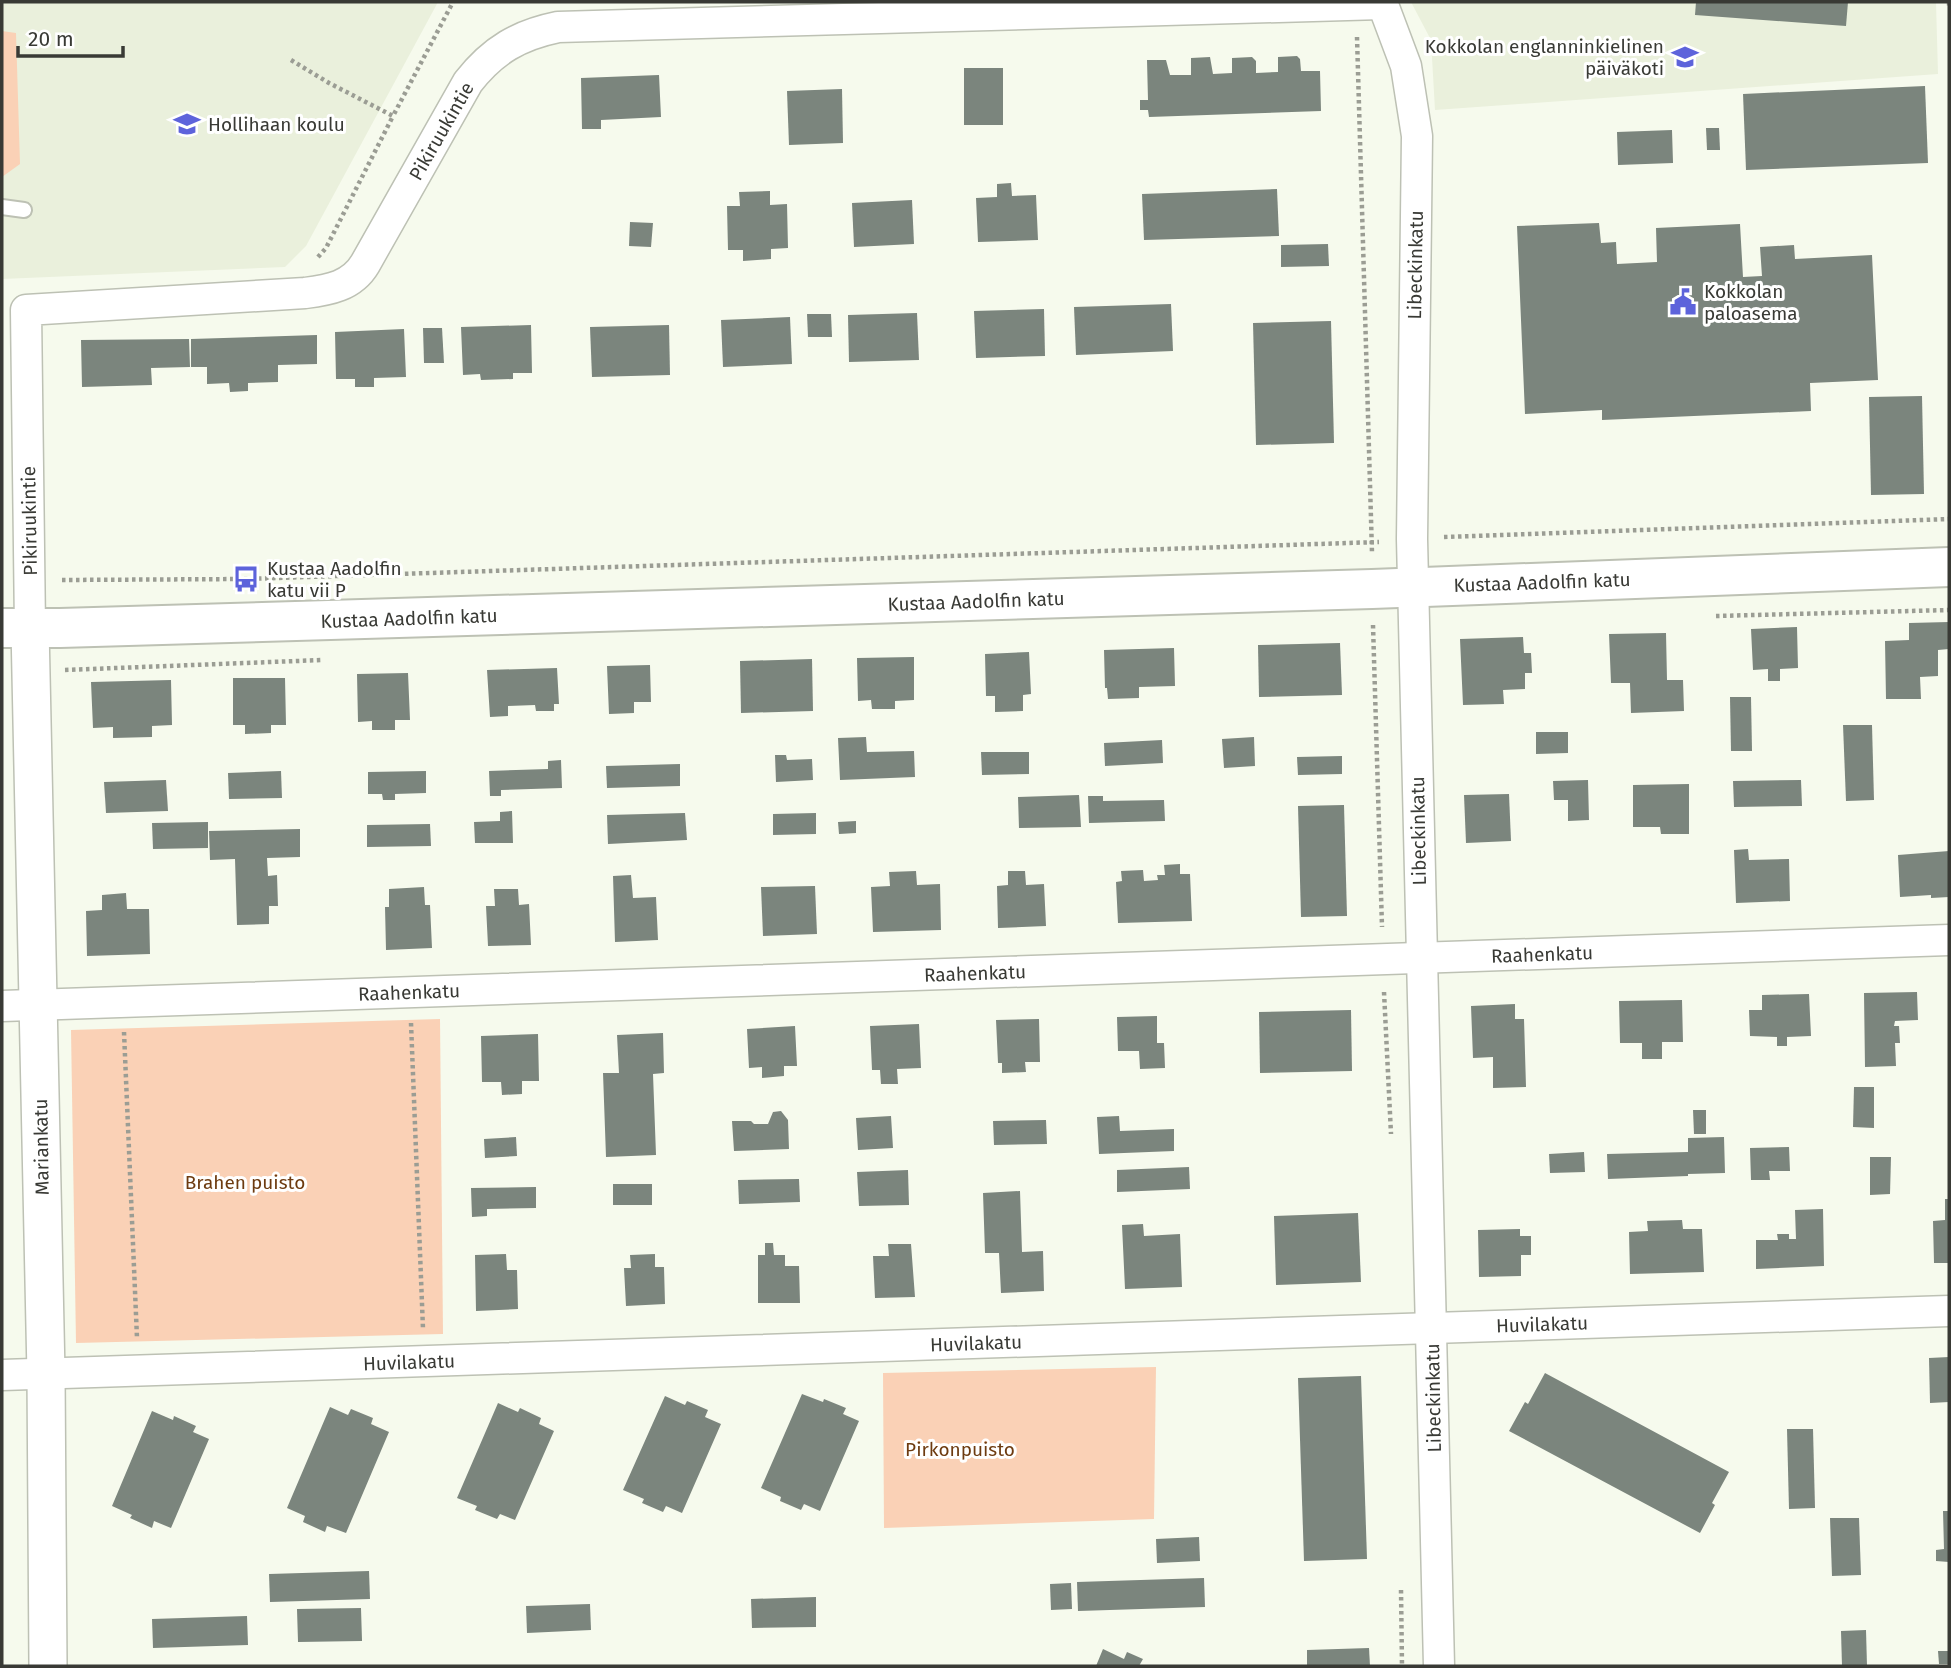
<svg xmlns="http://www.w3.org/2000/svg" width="1951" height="1668" font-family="'Fira Sans',sans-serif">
<rect width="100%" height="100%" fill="#f6faed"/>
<!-- built -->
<g fill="#eaf0dc">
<polygon points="2,2 438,2 306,246 285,267 2,279"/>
<polygon points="1411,2 1936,2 1938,74 1435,110 1431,40"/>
</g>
<!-- green -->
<g fill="#fad1b6">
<polygon points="2,31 16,33 20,164 2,177"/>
<polygon points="440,1019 443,1334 76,1343 71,1030"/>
<polygon points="1156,1367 1154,1519 884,1528 883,1373"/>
</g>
<!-- building -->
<g fill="#7b857d">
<polygon points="1696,2 1848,2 1846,26 1695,15"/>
<polygon points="1297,56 1300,59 1301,71 1320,71 1321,111 1149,117 1148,110 1140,110 1140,100 1148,100 1147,60 1166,60 1170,75 1191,75 1191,58 1210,57 1213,74 1232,73 1232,58 1252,57 1256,61 1256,73 1278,72 1278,57"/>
<rect x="964" y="68" width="39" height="57"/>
<polygon points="659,75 661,117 601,120 601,129 582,129 581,78"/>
<polygon points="1925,86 1928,163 1746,170 1743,94"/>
<polygon points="842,89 843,143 789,145 787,91"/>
<polygon points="1706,128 1719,128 1720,150 1707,150"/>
<polygon points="1672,130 1673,163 1618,165 1617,132"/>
<polygon points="1011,183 1012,196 1036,195 1038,240 978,242 976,198 997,197 997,184"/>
<polygon points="1277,189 1279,236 1144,240 1142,194"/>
<polygon points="770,191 770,205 787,204 788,248 771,249 771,259 743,261 743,250 728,250 727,206 740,206 739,192"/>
<polygon points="912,200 914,244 854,247 852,203"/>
<polygon points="630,222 653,223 651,247 629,246"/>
<polygon points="1599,223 1601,243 1616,242 1617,264 1657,262 1656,228 1740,224 1743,277 1762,276 1760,247 1794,245 1795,259 1872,255 1878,380 1810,383 1811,411 1602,420 1602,410 1525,414 1517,226"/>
<polygon points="1328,244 1329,266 1281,267 1281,245"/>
<polygon points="1171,304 1173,351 1076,355 1074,307"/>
<polygon points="1044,309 1045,356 976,358 974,311"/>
<polygon points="917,313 919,360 849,362 848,315"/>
<polygon points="807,314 831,314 832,337 808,337"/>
<polygon points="790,317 792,364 723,367 721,320"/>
<polygon points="1331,321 1334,443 1256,445 1253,323"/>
<polygon points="531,325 532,373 513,373 513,379 481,380 480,374 463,375 461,327"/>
<polygon points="669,325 670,375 592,377 590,327"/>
<polygon points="423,328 442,328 444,363 424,363"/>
<polygon points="404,329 406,377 374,378 374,387 355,387 355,379 336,379 335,332"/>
<polygon points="317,335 317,364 278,365 278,382 248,383 248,391 230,392 229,383 207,384 207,367 191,367 191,339"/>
<polygon points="189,339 190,367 151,368 152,385 82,387 81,340"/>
<polygon points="1922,396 1924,494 1871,495 1869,397"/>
<polygon points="1949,622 1949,649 1938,650 1938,676 1920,677 1921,699 1886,699 1885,641 1909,640 1909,623"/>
<polygon points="1797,627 1798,668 1780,669 1780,681 1768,681 1768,669 1753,670 1751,629"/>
<polygon points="1666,633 1667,680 1683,680 1684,711 1631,713 1630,683 1611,683 1609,634"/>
<polygon points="1523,637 1524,653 1531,653 1532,673 1525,673 1525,689 1503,690 1504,704 1463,705 1460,639"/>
<polygon points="1340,643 1342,695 1259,697 1258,645"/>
<polygon points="1174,648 1175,686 1139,687 1139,698 1108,699 1107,688 1105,688 1104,650"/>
<polygon points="1029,652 1031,694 1023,695 1023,711 995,712 995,696 986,696 985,654"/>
<polygon points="914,657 914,700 895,701 895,709 872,709 871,700 858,701 857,658"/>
<polygon points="812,659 813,711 741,713 740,661"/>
<polygon points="650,665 651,702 634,702 634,713 609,714 607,666"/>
<polygon points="557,668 559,704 554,704 554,711 536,711 535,705 508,706 508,716 490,717 487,670"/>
<polygon points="408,673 410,720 395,720 395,730 372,730 372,721 358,722 357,674"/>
<polygon points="233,678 285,678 286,725 271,725 271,733 245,734 245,725 233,725"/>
<polygon points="171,680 172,725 152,726 152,737 113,738 113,727 93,728 91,682"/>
<polygon points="1730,697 1751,697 1752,751 1731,751"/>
<polygon points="1843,725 1872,725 1874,800 1846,801"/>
<polygon points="1536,732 1568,732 1568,753 1536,754"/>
<polygon points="866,737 867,752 914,751 915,777 840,780 838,738"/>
<polygon points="1254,737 1255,766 1224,768 1222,739"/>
<polygon points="1162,740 1163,763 1105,766 1104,743"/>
<polygon points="981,752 1029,752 1029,774 982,775"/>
<polygon points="775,755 786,755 787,760 812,759 813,780 776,782"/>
<polygon points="1342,756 1342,774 1298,775 1297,757"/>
<polygon points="561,760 562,788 501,790 501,796 490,796 489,771 548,769 548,761"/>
<polygon points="680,764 680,786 607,788 606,766"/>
<polygon points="281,771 282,798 229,799 228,773"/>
<polygon points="426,771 426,793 395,794 395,800 383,800 382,794 368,794 368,772"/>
<polygon points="166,780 168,811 106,813 104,782"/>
<polygon points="1588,780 1589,820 1568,821 1568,800 1554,800 1553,781"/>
<polygon points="1801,780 1802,806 1734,807 1733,781"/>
<polygon points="1689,784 1689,834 1661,834 1660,827 1633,827 1633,785"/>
<polygon points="1509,794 1511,841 1466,843 1464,795"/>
<polygon points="1079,795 1081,827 1019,828 1018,797"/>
<polygon points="1088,796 1103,796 1103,801 1164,800 1165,821 1089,823"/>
<polygon points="1344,805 1347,916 1301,917 1298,806"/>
<polygon points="512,811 513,843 475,843 474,822 500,821 500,812"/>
<polygon points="685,813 687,840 608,844 607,815"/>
<polygon points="816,813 816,834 773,835 773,814"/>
<polygon points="856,821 856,833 839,834 838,822"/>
<polygon points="208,822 208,848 153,849 152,823"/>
<polygon points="430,824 431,846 367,847 367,825"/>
<polygon points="300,829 300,857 267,858 268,876 277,875 278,906 269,906 269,924 237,925 235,859 210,860 209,831"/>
<polygon points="1748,849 1749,860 1789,859 1790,901 1736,903 1734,850"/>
<polygon points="1949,851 1949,897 1931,898 1931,895 1900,897 1898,855"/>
<polygon points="1180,864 1180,874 1190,874 1192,921 1118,923 1116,882 1122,881 1121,871 1143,870 1144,881 1158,880 1157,875 1165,875 1164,865"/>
<polygon points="916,871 917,885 940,884 941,930 873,932 871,887 890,886 889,872"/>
<polygon points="1008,871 1025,871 1026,885 1044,884 1046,926 998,928 997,886 1008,885"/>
<polygon points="631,875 633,898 656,897 658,940 615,942 613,876"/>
<polygon points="815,886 817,934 763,936 761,887"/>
<polygon points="424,887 425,905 430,905 432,948 386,950 385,907 389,907 389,889"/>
<polygon points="494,889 518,889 519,905 529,904 531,945 488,946 486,906 495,906"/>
<polygon points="126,893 127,909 149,909 150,954 87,956 86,911 102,910 102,895"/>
<polygon points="1917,992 1918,1020 1895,1021 1894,1026 1899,1026 1900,1043 1895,1043 1896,1066 1865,1067 1864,993"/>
<polygon points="1809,994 1811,1036 1787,1037 1787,1046 1777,1046 1777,1037 1750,1036 1749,1010 1762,1010 1762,995"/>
<polygon points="1682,1000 1683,1042 1662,1042 1662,1059 1642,1059 1642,1043 1620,1043 1619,1001"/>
<polygon points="1515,1004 1515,1019 1524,1019 1526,1087 1493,1088 1493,1057 1473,1058 1471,1006"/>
<polygon points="1351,1010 1352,1071 1260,1073 1259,1012"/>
<polygon points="1157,1016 1157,1043 1164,1043 1165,1068 1140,1069 1139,1051 1118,1051 1117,1017"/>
<polygon points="1039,1019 1040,1062 1025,1062 1026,1072 1002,1073 1002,1063 998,1063 996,1020"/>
<polygon points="919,1024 921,1068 897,1069 898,1084 881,1084 880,1070 872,1070 870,1026"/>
<polygon points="795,1026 797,1066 784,1066 784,1076 762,1078 762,1067 749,1068 747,1029"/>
<polygon points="663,1033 664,1073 653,1074 656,1155 606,1157 603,1073 619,1073 617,1035"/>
<polygon points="538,1034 539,1081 522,1081 522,1094 502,1095 501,1082 482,1082 481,1036"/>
<polygon points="1854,1087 1874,1087 1874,1128 1853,1127"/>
<polygon points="1693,1110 1706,1110 1706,1134 1694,1134"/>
<polygon points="781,1111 788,1120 789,1149 734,1151 732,1121 751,1121 754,1124 768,1124 773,1112"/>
<polygon points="891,1116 893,1148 858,1150 856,1118"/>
<polygon points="1119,1116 1120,1131 1174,1129 1174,1151 1099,1154 1097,1117"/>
<polygon points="1046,1120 1047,1144 994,1145 993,1121"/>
<polygon points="516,1137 517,1156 485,1158 484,1139"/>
<polygon points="1724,1137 1725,1173 1688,1174 1688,1176 1608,1179 1607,1154 1688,1152 1688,1138"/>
<polygon points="1789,1147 1790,1171 1769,1171 1770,1180 1751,1180 1750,1148"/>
<polygon points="1584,1152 1585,1172 1550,1173 1549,1154"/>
<polygon points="1870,1157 1891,1157 1890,1194 1870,1195"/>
<polygon points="1189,1167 1190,1189 1117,1192 1117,1170"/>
<polygon points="908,1170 909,1205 859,1206 857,1172"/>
<polygon points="799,1179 800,1202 739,1204 738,1180"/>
<rect x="613" y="1184" width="39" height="21"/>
<polygon points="536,1187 536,1208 487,1209 487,1216 472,1217 471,1188"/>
<polygon points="1020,1191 1022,1252 1043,1251 1044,1291 1001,1293 999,1253 985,1253 983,1193"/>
<polygon points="1945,1199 1949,1199 1949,1263 1934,1263 1933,1221 1945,1220"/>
<polygon points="1823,1209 1824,1266 1756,1269 1756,1240 1778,1240 1777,1234 1789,1234 1789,1239 1796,1239 1795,1210"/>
<polygon points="1358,1213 1361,1282 1276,1285 1274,1216"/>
<polygon points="1682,1220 1683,1229 1702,1229 1704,1272 1630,1274 1629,1232 1648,1231 1647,1221"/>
<polygon points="1143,1224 1144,1236 1180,1234 1182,1287 1125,1289 1122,1225"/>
<polygon points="1520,1229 1520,1236 1531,1236 1531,1255 1521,1255 1521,1276 1479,1277 1478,1230"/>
<polygon points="765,1243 773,1243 774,1255 785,1255 785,1266 799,1266 800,1303 758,1303 758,1255 765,1255"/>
<polygon points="888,1244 911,1244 915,1297 875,1298 873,1256 889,1256"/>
<polygon points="506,1254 507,1270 517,1270 518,1309 476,1311 475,1255"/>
<polygon points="655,1254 655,1267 664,1267 665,1304 626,1306 624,1268 631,1268 630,1255"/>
<polygon points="1949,1357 1949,1402 1930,1403 1929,1358"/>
<polygon points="1545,1373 1729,1472 1712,1503 1715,1505 1700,1533 1509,1431 1525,1402 1528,1404"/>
<polygon points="1361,1376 1367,1559 1304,1561 1298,1378"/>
<polygon points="802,1394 823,1402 824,1399 846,1408 843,1414 859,1421 820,1511 804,1504 801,1510 780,1501 781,1497 761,1488"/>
<polygon points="665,1396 685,1405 687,1401 708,1410 705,1417 721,1424 682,1513 666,1506 663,1512 642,1503 644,1499 623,1490"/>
<polygon points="498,1403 518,1412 520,1408 541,1418 539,1424 554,1431 515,1520 500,1514 497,1519 475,1510 477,1506 457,1498"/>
<polygon points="330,1407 348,1415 351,1409 373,1418 371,1424 389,1432 346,1533 327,1526 325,1532 303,1522 305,1516 287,1508"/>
<polygon points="152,1411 173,1420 174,1416 196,1426 193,1432 209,1439 171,1528 154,1521 152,1528 130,1518 132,1515 112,1506"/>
<polygon points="1787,1429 1813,1429 1815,1508 1789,1509"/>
<polygon points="1943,1511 1949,1511 1949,1562 1936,1561 1936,1550 1944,1549"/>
<polygon points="1830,1518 1859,1518 1861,1575 1832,1576"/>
<polygon points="1199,1537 1200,1561 1157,1563 1156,1539"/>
<polygon points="369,1571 370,1599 270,1602 269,1574"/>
<polygon points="1204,1578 1205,1607 1078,1611 1077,1582"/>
<polygon points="1071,1583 1072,1609 1051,1610 1050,1584"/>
<polygon points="816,1597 816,1627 752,1628 751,1599"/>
<polygon points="590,1604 591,1630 527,1633 526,1606"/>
<polygon points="361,1608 362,1641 298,1642 297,1609"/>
<polygon points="247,1616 248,1645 153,1648 152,1619"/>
<polygon points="1866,1630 1867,1666 1842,1666 1841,1631"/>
<polygon points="1369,1648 1370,1666 1307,1666 1307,1650"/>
<polygon points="1103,1649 1124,1659 1127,1652 1143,1659 1139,1666 1096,1666"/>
<polygon points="1938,1651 1949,1651 1949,1664 1939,1664"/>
</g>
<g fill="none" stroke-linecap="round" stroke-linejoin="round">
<!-- service casing -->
<g stroke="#bdc1b4" stroke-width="18">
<polyline id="service" points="2,207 24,210"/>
</g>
<!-- minor casing -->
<g stroke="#bdc1b4" stroke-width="33">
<g id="minor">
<polyline points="1382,2 1406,66 1417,136 1412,539 1439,1666"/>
<path d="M30 628 26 310 305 293C329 290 352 286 365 264L468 82C493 50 519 35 558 27L1382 4"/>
<polyline points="2,1006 1949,940"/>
<polyline points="2,1375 1949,1311"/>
</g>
</g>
<!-- tertiary casing -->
<g stroke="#bdc1b4" stroke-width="40">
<polyline id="tertiary" points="30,628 46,1374 48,1666"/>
</g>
<!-- secondary casing -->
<g stroke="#bdc1b4" stroke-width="42">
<polyline id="secondary" points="2,628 60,628 1372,589 1949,567"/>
</g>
<!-- path -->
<g stroke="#9b9d94" stroke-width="4.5" stroke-dasharray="3.5 3.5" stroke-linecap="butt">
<polyline points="1949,2 1949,7"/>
<polyline points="1357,37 1372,553"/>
<polyline points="291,60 329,83 393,116 453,2"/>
<polyline points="318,257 326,248 393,116"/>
<polyline points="1444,537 1949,519"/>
<polyline points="62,580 246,579 1379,542"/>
<polyline points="1716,616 1949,610"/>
<polyline points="1373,625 1382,927"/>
<polyline points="65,670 322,660"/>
<polyline points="1384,992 1391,1134"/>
<polyline points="411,1023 423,1329"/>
<polyline points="124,1032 137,1338"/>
<polyline points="1401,1590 1402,1666"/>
</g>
<!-- service -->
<use href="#service" stroke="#fff" stroke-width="14"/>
<!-- minor -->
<use href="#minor" stroke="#fff" stroke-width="30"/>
<!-- tertiary -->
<use href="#tertiary" stroke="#fff" stroke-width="37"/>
<!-- secondary -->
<use href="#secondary" stroke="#fff" stroke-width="38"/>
</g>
<!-- icons -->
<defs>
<g id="school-bare" transform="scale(2.1)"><path d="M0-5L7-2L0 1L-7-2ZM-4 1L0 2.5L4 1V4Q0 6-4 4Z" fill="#5d63db" stroke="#fff" stroke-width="2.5" paint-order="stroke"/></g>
<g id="civic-bare" transform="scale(2.1)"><path d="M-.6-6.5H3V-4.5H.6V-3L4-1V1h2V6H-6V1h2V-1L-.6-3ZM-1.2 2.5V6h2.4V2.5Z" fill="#5d63db" stroke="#fff" stroke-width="2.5" paint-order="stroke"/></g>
<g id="bus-bare" transform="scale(2.1)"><path d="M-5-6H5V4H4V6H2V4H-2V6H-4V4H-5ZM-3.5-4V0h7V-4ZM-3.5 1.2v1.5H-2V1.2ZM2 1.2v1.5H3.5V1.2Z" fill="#5d63db" stroke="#fff" stroke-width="2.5" paint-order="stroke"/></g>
</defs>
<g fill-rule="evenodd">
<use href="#school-bare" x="1685" y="57"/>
<use href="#school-bare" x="187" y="124"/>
<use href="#civic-bare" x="1683" y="302"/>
<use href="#bus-bare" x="246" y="579"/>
</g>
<g text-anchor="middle" stroke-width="6" stroke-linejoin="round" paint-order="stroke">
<!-- poi labels -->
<g font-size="19" fill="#393a35" stroke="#fff" text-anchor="start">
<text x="1664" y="53" text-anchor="end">Kokkolan englanninkielinen<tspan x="1664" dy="22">päiväkoti</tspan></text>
<text x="208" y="131">Hollihaan koulu</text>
<text x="1704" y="298">Kokkolan<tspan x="1704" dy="22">paloasema</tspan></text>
<text x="267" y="575">Kustaa Aadolfin<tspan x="267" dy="22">katu vii P</tspan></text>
</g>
<!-- street labels -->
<g font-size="19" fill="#393a35" stroke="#fff">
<text transform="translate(441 131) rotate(-60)" y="7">Pikiruukintie</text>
<text transform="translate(1415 265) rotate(-89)" y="7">Libeckinkatu</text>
<text transform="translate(29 521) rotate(-91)" y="7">Pikiruukintie</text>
<text transform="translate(1542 582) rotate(-2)" y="7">Kustaa Aadolfin katu</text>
<text transform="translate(976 601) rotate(-2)" y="7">Kustaa Aadolfin katu</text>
<text transform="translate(409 618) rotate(-2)" y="7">Kustaa Aadolfin katu</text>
<text transform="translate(1418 831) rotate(-91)" y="7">Libeckinkatu</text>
<text transform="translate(1542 954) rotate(-2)" y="7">Raahenkatu</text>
<text transform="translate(975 973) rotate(-2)" y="7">Raahenkatu</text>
<text transform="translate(409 992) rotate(-2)" y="7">Raahenkatu</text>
<text transform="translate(41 1147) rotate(-91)" y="7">Mariankatu</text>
<text transform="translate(1542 1324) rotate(-2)" y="7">Huvilakatu</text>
<text transform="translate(976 1343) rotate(-2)" y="7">Huvilakatu</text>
<text transform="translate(409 1362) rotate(-2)" y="7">Huvilakatu</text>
<text transform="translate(1433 1398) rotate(-91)" y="7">Libeckinkatu</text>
</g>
<!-- park labels -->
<g font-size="19" fill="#6d3b10" stroke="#fff">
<text x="245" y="1189">Brahen puisto</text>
<text x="960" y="1456">Pirkonpuisto</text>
</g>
</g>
<!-- border -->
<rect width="1951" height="1668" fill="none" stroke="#393a35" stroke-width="7"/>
<!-- scale -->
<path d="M18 46v10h105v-10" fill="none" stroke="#393a35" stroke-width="3.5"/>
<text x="28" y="46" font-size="21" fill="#393a35" stroke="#ffffff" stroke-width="5" paint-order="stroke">20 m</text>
</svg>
